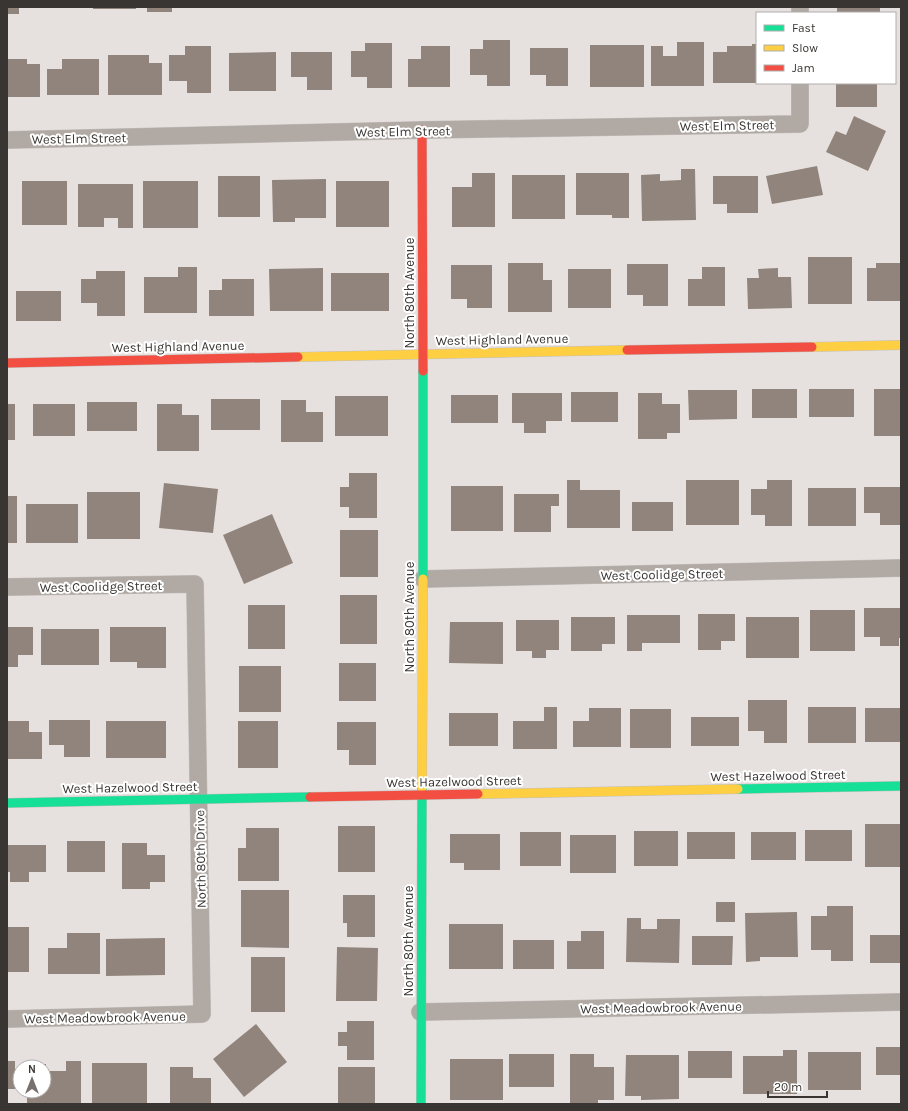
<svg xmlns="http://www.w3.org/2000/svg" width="908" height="1111" font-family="Karla,sans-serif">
<rect width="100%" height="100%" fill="#e6e1de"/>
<!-- building -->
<g fill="#90847c">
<rect x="7" y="7" width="12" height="7"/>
<rect x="93" y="7" width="43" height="2"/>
<rect x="147" y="7" width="25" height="5"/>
<rect x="837" y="7" width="43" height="6"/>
<polygon points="483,40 510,40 510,86 487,86 487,75 470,75 470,49 483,49"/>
<polygon points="677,42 704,42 704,86 651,86 651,46 663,46 663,56 677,56"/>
<polygon points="365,43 392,43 392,88 367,88 367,77 351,77 351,51 365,51"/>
<polygon points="752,44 757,44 757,83 713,83 713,52 727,52 727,46 752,46"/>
<rect x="590" y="45" width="54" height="42"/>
<polygon points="185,46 211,46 211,93 187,93 187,81 169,81 169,55 185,55"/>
<polygon points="421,46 450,46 450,87 408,87 408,59 421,59"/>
<polygon points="530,48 568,48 568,86 546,86 546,75 530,75"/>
<polygon points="276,52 276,91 229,91 229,53"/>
<polygon points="291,52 332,52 332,90 307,90 307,77 291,77"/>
<polygon points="108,55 149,55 149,63 162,63 162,95 108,95"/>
<polygon points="7,59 27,59 27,64 40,64 40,97 7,97"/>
<polygon points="62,59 99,59 99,95 47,95 47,69 62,69"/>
<rect x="836" y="83" width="41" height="24"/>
<polygon points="854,116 886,131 868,171 826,152 836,131 846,135"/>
<polygon points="817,166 823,195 772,204 766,176"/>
<polygon points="681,169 695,169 696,220 642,221 641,175 660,174 660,181 681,180"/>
<polygon points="472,173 495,173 495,227 452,227 452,187 472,187"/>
<polygon points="576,173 629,173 629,218 612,218 612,215 576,215"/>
<rect x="512" y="175" width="53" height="44"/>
<rect x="218" y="176" width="42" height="41"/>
<polygon points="713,176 758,176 758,213 727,213 727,204 713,204"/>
<polygon points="326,179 326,218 295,218 295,222 273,222 272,180"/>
<rect x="22" y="181" width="45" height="44"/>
<rect x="143" y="181" width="55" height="47"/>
<rect x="336" y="181" width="53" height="46"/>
<polygon points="78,184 133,184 133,228 118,228 118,218 104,218 104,227 78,227"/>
<rect x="808" y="257" width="44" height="47"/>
<polygon points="508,263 543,263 543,280 552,280 552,312 508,312"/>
<polygon points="876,263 901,263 901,301 867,301 867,268 876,268"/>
<polygon points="627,264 668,264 668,306 643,306 643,295 627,295"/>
<polygon points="451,265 492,265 492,308 467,308 467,299 451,299"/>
<polygon points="178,267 197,267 197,313 144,313 144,277 178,277"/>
<polygon points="702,267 725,267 725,306 688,306 688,279 702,279"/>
<polygon points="323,268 323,311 270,311 269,269"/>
<polygon points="778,268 778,277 791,277 792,308 748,309 747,278 759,278 758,269"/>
<rect x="568" y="269" width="43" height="39"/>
<polygon points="96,271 125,271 125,316 97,316 97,303 81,303 81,279 96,279"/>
<rect x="331" y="273" width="58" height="38"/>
<polygon points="222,279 254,279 254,316 209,316 209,290 222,290"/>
<rect x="16" y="291" width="45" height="30"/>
<rect x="752" y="389" width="45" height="29"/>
<rect x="809" y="389" width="45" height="28"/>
<polygon points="874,389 900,389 901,436 874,436"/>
<polygon points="688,390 737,390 737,419 689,420"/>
<rect x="571" y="392" width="47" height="30"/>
<polygon points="512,393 562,393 562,421 546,421 546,433 524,433 524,423 512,423"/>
<polygon points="638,393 662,393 662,404 680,404 680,433 667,433 667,439 638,439"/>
<rect x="451" y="395" width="47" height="28"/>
<rect x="335" y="396" width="53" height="40"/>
<rect x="211" y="399" width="49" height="31"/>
<polygon points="281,400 306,400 306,412 323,412 323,442 281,442"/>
<rect x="87" y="402" width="50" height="29"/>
<rect x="7" y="404" width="8" height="36"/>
<rect x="33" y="404" width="42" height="32"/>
<polygon points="157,404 182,404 182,415 199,415 199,451 157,451"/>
<polygon points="349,473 377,473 377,518 349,518 349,507 340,507 340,487 349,487"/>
<polygon points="567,480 580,480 580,490 620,490 620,528 567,528"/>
<rect x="686" y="480" width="53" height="45"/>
<polygon points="767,480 792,480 792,526 765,526 765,515 751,515 751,489 767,489"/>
<polygon points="164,483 218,489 213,533 159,528"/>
<rect x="451" y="486" width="52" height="45"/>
<polygon points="864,487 901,487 901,525 880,525 880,513 864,513"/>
<rect x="808" y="488" width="48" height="38"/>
<rect x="87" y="492" width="53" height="47"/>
<polygon points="514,494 559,494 559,506 551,506 551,532 514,532"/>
<rect x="7" y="496" width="10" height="47"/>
<rect x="632" y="502" width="41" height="29"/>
<rect x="26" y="504" width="52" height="39"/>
<polygon points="272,514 293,563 244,584 223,535"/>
<rect x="340" y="530" width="38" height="47"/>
<rect x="340" y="595" width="37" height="49"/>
<rect x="248" y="605" width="37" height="44"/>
<polygon points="864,608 901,608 901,638 899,638 899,646 880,646 880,637 864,637"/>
<rect x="810" y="610" width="45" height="41"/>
<polygon points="698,614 735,614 735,641 721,641 721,650 698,650"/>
<polygon points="627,615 680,615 680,643 642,643 642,651 627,651"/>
<polygon points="571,617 615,617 615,644 602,644 602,651 571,651"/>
<rect x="746" y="617" width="53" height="41"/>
<polygon points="516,620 559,620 559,650 546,650 546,658 532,658 532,651 516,651"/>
<polygon points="450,622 503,622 503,664 449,663"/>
<polygon points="7,627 33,627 33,655 18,655 18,667 7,667"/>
<polygon points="110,627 166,627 166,668 137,668 137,662 110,662"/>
<rect x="41" y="629" width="58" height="36"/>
<rect x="339" y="663" width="37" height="38"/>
<rect x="239" y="666" width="42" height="46"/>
<polygon points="748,700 787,700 787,743 764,743 764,731 748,731"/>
<polygon points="544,707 557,707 557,749 513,749 513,721 544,721"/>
<rect x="808" y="707" width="48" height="36"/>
<polygon points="589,708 621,708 621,747 573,747 573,721 589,721"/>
<rect x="865" y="708" width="36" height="34"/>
<rect x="630" y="709" width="41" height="39"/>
<rect x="449" y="713" width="49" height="33"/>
<rect x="691" y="717" width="48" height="29"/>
<polygon points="49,720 90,720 90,757 64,757 64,745 49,745"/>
<polygon points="7,721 29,721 29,732 42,732 42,759 7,759"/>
<rect x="106" y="721" width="60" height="37"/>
<rect x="238" y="721" width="40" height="47"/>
<polygon points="337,722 376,722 376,765 349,765 349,750 337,750"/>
<rect x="865" y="824" width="36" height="43"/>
<rect x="338" y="826" width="37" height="46"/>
<polygon points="246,828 279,828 279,881 238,881 238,848 246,848"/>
<rect x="805" y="830" width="47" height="31"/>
<rect x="634" y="831" width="44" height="35"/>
<rect x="520" y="832" width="41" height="34"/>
<rect x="687" y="832" width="48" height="27"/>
<rect x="751" y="832" width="45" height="28"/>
<polygon points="450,834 500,834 500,870 464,870 464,863 450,863"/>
<rect x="570" y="835" width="46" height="38"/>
<rect x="67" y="841" width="38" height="31"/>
<polygon points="122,843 147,843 147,855 165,855 165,882 150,882 150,889 122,889"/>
<polygon points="7,845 46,845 46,872 29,872 29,882 10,882 10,872 7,872"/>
<polygon points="241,890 289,890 289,948 241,947"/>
<polygon points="343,895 375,895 375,937 347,937 347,923 343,923"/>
<rect x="716" y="902" width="19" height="20"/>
<polygon points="827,906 853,906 853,961 831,961 831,950 811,950 811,916 827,916"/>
<polygon points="797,912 798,957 760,957 760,961 746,962 745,913"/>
<polygon points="627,918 641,918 641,929 657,929 657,919 680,919 679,963 626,962"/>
<rect x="449" y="924" width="54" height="45"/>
<rect x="7" y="927" width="22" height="45"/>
<polygon points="581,931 604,931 604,969 567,969 567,941 581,941"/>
<polygon points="67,933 100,933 100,974 48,974 48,948 67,948"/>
<rect x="870" y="935" width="31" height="28"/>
<polygon points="692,936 733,936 732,965 692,965"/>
<polygon points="165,938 165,975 106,976 106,939"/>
<rect x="513" y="940" width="41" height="29"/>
<polygon points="337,947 378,948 377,1001 336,1001"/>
<rect x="251" y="957" width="34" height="55"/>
<polygon points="347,1021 374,1021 374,1060 347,1060 347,1046 338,1046 338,1032 347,1032"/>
<polygon points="256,1024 287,1062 244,1097 213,1059"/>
<rect x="876" y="1047" width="25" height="28"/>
<polygon points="783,1050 797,1050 797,1094 743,1094 743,1056 783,1056"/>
<rect x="688" y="1051" width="44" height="27"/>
<rect x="808" y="1052" width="53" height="38"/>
<rect x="509" y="1054" width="45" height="33"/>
<polygon points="570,1054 594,1054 594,1067 614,1067 614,1100 598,1100 598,1104 570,1104"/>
<polygon points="626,1055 679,1055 679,1099 641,1100 641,1096 625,1096"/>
<rect x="450" y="1059" width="53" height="41"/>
<rect x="7" y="1061" width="8" height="28"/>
<polygon points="66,1061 81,1061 81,1104 27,1104 27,1091 44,1091 44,1067 27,1067 27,1064 46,1064 46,1071 66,1071"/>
<rect x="92" y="1063" width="55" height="41"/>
<polygon points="170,1067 193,1067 193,1078 211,1078 211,1104 170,1104"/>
<rect x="338" y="1067" width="37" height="37"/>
</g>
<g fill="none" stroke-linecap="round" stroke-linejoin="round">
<!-- street casing -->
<g stroke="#c3bfbd" stroke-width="18">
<g id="street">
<polyline points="800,7 800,13"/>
<polyline points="7,140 422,130 800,124 800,83"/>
<polyline points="423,579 901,568"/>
<polyline points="7,587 195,584 202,1014 7,1019"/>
<polyline points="420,1012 901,1002"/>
</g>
</g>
<!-- fast casing -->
<g stroke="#c3bfbd" stroke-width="10">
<g id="fast">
<polyline points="423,371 423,579"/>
<polyline points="738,789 901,786"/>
<polyline points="7,803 310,797"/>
<polyline points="421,1104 422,788"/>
</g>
</g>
<!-- slow casing -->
<g stroke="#c3bfbd" stroke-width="10">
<g id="slow">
<polyline points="812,347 901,345"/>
<polyline points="298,357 627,350"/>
<polyline points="422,788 423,579"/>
<polyline points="478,794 738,789"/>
</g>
</g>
<!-- jam casing -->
<g stroke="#c3bfbd" stroke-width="10">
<g id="jam">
<polyline points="422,130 423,371"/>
<polyline points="627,350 812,347"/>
<polyline points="7,363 298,357"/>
<polyline points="310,797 478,794"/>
</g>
</g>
<!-- street -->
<use href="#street" stroke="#b1a9a3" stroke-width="17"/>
<!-- fast -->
<use href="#fast" stroke="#16e098" stroke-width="9"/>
<!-- slow -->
<use href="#slow" stroke="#ffcf43" stroke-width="9"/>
<!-- jam -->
<use href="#jam" stroke="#f24e42" stroke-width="9"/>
</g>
<g text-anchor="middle" stroke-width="4" stroke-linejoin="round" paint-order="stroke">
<!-- street labels -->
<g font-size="13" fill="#393533" stroke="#fff">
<text transform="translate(727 125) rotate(-1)" y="5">West Elm Street</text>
<text transform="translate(403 131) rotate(-1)" y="5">West Elm Street</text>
<text transform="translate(79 138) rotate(-1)" y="5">West Elm Street</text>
<text transform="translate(409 293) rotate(-90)" y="5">North 80th Avenue</text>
<text transform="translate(502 339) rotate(-1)" y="5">West Highland Avenue</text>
<text transform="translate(178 346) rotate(-1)" y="5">West Highland Avenue</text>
<text transform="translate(662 574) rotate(-1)" y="5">West Coolidge Street</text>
<text transform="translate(101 586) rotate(-1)" y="5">West Coolidge Street</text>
<text transform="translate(409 617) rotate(-90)" y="5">North 80th Avenue</text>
<text transform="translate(778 775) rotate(-1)" y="5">West Hazelwood Street</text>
<text transform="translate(454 781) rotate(-1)" y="5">West Hazelwood Street</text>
<text transform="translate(130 787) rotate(-1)" y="5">West Hazelwood Street</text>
<text transform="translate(200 859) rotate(-91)" y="5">North 80th Drive</text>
<text transform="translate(408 941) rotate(-90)" y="5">North 80th Avenue</text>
<text transform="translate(661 1007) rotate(-1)" y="5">West Meadowbrook Avenue</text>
<text transform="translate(105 1017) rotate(-1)" y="5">West Meadowbrook Avenue</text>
</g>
</g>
<!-- border -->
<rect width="908" height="1111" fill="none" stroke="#393533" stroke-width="16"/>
<!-- legend -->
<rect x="756" y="12" width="140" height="72" fill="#ffffff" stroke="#b0aead"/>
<rect x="764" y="25" width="20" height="6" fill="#16e098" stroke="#b0aead"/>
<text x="792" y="32" font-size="12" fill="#393533">Fast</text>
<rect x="764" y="45" width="20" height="6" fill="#ffcf43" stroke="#b0aead"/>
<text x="792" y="52" font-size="12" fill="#393533">Slow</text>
<rect x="764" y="65" width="20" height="6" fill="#f24e42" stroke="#b0aead"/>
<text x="792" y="72" font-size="12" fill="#393533">Jam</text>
<!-- north arrow -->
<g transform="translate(32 1079)"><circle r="19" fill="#ffffff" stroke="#b0aead"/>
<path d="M0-3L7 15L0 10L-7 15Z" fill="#76716f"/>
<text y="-6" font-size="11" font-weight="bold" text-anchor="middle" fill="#393533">N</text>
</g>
<!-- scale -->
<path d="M768 1091v6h59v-6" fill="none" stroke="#393533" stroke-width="2"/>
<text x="774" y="1091" font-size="12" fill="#393533" stroke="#ffffff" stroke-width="3" paint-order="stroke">20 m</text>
</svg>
